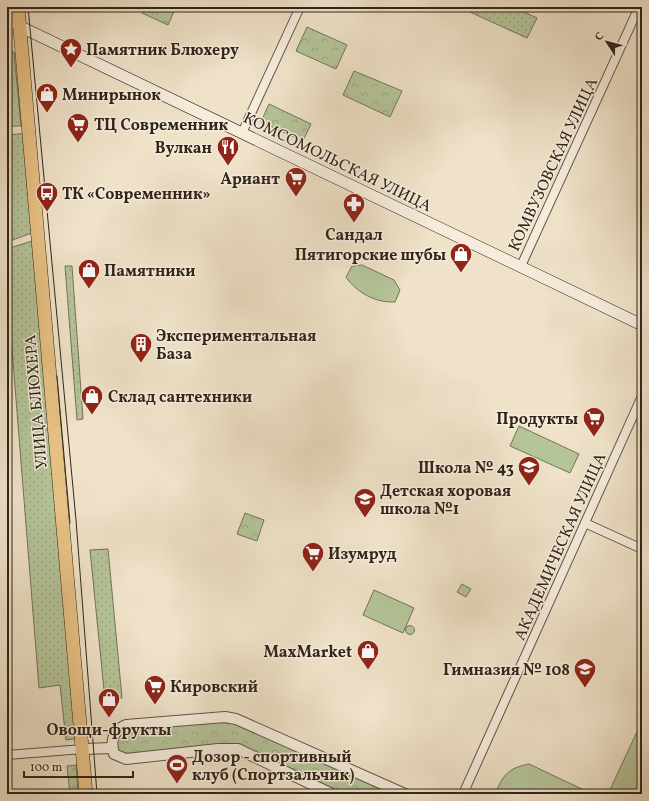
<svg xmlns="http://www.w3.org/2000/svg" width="649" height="801" font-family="Vollkorn,serif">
<defs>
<pattern id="grass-dots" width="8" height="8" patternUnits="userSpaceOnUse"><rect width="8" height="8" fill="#b5c499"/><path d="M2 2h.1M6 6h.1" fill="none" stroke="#9ca883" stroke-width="1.8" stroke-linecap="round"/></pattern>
<pattern id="forest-crowns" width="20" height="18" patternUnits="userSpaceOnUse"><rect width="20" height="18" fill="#b5c499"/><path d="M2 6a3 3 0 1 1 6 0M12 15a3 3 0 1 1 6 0" fill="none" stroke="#9ca883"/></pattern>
</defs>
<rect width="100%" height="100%" fill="#efe2c9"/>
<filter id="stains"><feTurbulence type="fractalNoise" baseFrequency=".005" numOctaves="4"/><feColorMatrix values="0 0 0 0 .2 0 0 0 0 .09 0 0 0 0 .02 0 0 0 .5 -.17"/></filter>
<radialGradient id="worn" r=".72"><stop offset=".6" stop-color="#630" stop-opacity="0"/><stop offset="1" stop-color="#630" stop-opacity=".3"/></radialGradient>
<!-- grass -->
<g fill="url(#grass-dots)" stroke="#727459">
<polygon points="459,7 513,7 537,18 527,38"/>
<polygon points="7,39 8,51 14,52 21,126 7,126"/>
<polygon points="29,133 37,231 7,242 7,135"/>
<polygon points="38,239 81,738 66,740 60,685 39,688 7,286 7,249"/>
<polygon points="65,266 72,266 83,419 77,420"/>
<polygon points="108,549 122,698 105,700 90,550"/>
</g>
<!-- forest -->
<g fill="url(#forest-crowns)" stroke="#727459">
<polygon points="145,7 176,7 168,25 142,13"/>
<polygon points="307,27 347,45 336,69 296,51"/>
<polygon points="354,71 402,91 390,117 343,95"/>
<polygon points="269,104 311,124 303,141 261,122"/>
<polygon points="245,513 264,520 257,541 237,534"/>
<polygon points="462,584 471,589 466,597 457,592"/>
<polygon points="225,717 405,794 332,794 238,749 126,759 114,754 119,728"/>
<polygon points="76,765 78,794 70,794 67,766"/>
</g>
<!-- garden -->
<g fill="#b5c499" stroke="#727459">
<path d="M362 265 394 280 400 290 395 302C376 303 357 293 346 277L352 266Z"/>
<polygon points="519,426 579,454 570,473 510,446"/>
<polygon points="374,590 414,608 403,633 363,615"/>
<circle cx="410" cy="630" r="4.5"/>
<polygon points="642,721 642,794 608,794"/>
<path d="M529 764 584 790 587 794H495C503 775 508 768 529 764Z"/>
</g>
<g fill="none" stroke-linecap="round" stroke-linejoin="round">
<!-- minor casing -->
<g stroke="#605445" stroke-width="10">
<g id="minor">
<polyline points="242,133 300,7"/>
<polyline points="521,266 639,7"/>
<polyline points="585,523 642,549"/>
<polyline points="7,755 83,749"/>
<polyline points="463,794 642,396"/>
</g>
</g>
<!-- tertiary casing -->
<g stroke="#605445" stroke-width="12">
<g id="tertiary">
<polyline points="83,749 112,748"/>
<path d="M332 794 238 749H218L126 759 114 754C110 740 113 731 126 725L225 717 236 719 405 794"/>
</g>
</g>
<!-- secondary casing -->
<g stroke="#302519" stroke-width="12">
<polyline id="secondary" points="7,18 19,26 642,325"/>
</g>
<!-- primary casing -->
<g stroke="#302519" stroke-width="14">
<polyline id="primary" points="18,7 86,794"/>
</g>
<!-- minor -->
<use href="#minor" stroke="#f5ecdc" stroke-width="8"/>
<!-- tertiary -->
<use href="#tertiary" stroke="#f5ecdc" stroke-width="10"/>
<!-- secondary -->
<use href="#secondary" stroke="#f5ecdc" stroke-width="11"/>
<!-- primary -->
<use href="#primary" stroke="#e8c184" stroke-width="13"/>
<!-- tram -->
<g stroke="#302519" stroke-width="1">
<polyline points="28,7 76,520 97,794"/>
<polyline points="57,376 70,523"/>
</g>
</g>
<!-- icons -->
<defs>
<g id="sight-pin" transform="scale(1.15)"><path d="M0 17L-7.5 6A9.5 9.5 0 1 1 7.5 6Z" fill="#8f2418" stroke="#f5ecdc"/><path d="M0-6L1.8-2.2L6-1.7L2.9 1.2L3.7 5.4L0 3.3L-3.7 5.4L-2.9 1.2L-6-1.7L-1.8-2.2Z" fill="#fff"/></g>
<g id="shop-pin" transform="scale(1.15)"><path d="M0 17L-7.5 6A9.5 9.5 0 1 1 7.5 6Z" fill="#8f2418" stroke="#f5ecdc"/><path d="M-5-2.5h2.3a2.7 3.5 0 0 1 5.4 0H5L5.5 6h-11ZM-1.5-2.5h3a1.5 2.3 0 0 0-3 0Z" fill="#fff"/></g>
<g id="supermarket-pin" transform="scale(1.15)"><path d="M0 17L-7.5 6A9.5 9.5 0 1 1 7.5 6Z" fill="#8f2418" stroke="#f5ecdc"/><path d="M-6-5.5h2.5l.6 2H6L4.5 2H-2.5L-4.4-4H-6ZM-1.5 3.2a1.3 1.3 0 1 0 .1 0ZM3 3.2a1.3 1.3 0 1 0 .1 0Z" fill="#fff"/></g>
<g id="restaurant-pin" transform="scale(1.15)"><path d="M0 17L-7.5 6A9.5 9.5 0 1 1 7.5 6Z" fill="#8f2418" stroke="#f5ecdc"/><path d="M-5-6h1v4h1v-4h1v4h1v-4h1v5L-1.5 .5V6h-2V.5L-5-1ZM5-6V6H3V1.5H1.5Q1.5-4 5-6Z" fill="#fff"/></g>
<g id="bus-pin" transform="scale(1.15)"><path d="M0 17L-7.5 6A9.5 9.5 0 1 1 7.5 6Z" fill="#8f2418" stroke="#f5ecdc"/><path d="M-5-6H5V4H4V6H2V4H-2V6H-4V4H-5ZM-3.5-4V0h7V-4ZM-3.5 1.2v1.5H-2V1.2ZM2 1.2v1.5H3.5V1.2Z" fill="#fff"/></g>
<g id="pharmacy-pin" transform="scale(1.15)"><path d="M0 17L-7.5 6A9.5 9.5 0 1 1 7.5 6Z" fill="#8f2418" stroke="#f5ecdc"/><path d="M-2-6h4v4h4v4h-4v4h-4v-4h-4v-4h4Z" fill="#fff"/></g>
<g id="building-pin" transform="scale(1.15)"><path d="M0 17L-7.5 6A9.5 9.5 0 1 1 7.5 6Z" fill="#8f2418" stroke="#f5ecdc"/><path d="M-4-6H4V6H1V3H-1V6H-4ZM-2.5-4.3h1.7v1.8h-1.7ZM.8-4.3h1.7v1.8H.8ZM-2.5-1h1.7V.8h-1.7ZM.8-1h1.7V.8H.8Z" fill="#fff"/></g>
<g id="school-pin" transform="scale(1.15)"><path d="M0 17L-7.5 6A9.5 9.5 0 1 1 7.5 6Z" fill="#8f2418" stroke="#f5ecdc"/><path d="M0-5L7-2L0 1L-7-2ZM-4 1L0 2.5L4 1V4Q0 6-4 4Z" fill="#fff"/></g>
<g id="stadium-pin" transform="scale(1.15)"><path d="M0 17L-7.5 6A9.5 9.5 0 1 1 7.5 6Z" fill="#8f2418" stroke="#f5ecdc"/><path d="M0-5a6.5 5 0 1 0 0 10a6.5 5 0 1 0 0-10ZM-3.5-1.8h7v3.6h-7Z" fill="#fff"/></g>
</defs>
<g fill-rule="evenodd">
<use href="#sight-pin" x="71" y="49"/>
<use href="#shop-pin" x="47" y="94"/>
<use href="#supermarket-pin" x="78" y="124"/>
<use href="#restaurant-pin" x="228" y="147"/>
<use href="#supermarket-pin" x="296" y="178"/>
<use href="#bus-pin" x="47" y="193"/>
<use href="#pharmacy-pin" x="354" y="204"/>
<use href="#shop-pin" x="461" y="254"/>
<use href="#shop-pin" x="89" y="270"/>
<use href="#building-pin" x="141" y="344"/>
<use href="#shop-pin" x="92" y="396"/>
<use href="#supermarket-pin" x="594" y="418"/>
<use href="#school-pin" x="529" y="467"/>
<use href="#school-pin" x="365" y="499"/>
<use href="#supermarket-pin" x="313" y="553"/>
<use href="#shop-pin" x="368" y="651"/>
<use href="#school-pin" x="585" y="669"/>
<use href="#supermarket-pin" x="155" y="686"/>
<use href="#shop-pin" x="109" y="699"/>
<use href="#stadium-pin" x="177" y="765"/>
</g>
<g text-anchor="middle" stroke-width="3" stroke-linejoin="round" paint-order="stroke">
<!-- poi labels -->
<g font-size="16" font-weight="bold" fill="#302519" stroke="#f5ecdc" text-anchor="start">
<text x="86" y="55">Памятник Блюхеру</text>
<text x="62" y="100">Минирынок</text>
<text x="94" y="130">ТЦ Современник</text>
<text x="212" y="153" text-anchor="end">Вулкан</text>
<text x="280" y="184" text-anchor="end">Ариант</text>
<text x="62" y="199">ТК «Современник»</text>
<text x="354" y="240" text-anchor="middle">Сандал</text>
<text x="446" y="260" text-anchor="end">Пятигорские шубы</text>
<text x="104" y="276">Памятники</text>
<text x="156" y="341">Экспериментальная<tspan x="156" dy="18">База</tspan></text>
<text x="108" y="402">Склад сантехники</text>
<text x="578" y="424" text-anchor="end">Продукты</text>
<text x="514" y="473" text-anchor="end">Школа № 43</text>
<text x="380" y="496">Детская хоровая<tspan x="380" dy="18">школа №1</tspan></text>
<text x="328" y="559">Изумруд</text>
<text x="352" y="657" text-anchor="end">MaxMarket</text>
<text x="570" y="675" text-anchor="end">Гимназия № 108</text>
<text x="170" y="692">Кировский</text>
<text x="109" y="735" text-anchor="middle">Овощи-фрукты</text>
<text x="192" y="762">Дозор - спортивный<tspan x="192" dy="18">клуб (Спортзальчик)</tspan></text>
</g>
<!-- street labels -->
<g font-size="16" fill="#302519" stroke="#f5ecdc">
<text transform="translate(338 161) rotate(26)" y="6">КОМСОМОЛЬСКАЯ УЛИЦА</text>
<text transform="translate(552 164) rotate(-65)" y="6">КОМВУЗОВСКАЯ УЛИЦА</text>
<text transform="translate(35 402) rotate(-95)" y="6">УЛИЦА БЛЮХЕРА</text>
<text transform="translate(559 546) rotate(-66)" y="6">АКАДЕМИЧЕСКАЯ УЛИЦА</text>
</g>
</g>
<!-- margin -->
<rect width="649" height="801" fill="none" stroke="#efe2c9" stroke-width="24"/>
<rect x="8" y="8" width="633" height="785" fill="none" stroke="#302519" stroke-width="2"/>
<rect x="12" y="12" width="625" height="777" fill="none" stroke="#302519"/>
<!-- north arrow -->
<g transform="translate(607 42) rotate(306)" stroke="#f5ecdc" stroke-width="3" paint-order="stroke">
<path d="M0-3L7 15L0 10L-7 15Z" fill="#302519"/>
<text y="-6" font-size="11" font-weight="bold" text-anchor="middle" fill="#302519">С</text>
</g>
<!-- scale -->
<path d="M24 771v6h109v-6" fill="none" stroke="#302519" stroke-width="2"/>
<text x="30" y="771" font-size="12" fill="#302519" stroke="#f5ecdc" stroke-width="3" paint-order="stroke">100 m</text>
<rect width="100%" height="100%" filter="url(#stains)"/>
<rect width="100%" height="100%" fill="url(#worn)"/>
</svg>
